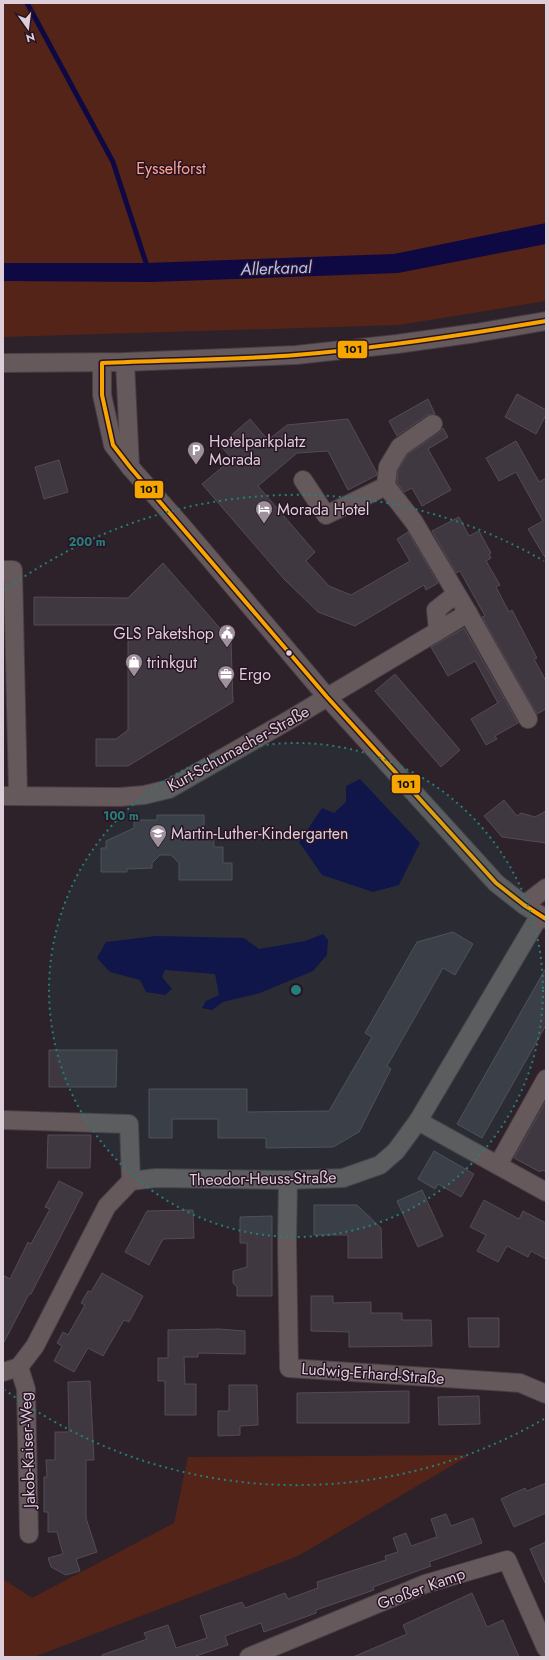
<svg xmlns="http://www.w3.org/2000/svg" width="549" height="1660" font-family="Jost,sans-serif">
<rect width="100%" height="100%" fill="#2d212a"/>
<!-- green -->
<g fill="#552418">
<polygon points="3,3 546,3 546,301 399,325 3,337"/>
<polygon points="470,1455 298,1556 34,1657 3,1657 3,1579 32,1598 174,1523 188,1457"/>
</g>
<!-- water -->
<g fill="#0e0942">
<polygon points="546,223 546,244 398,273 151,282 3,281 3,263 146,263 394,254"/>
<polygon points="360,779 420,843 399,885 373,892 322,875 299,842 322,808 334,813 346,802 346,786"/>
<polygon points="323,934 328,940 327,955 313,971 260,993 223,1002 212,1010 202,1008 206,1001 219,995 215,974 165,970 162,977 172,989 165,995 146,992 140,980 110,972 97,958 106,942 156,936 244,938 259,949 305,941"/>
</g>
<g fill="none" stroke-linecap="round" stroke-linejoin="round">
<!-- stream -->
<polyline stroke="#0e0942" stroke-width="5" points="27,3 113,162 148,269"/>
</g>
<!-- building -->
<g fill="#3f3841" stroke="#544c55">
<polygon points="517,394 546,410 546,415 536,434 505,417"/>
<polygon points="428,399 435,414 427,415 397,436 389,421"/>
<polygon points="250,419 268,440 287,425 348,419 377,473 377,475 348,490 328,451 297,453 258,486 315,552 306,561 329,586 351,595 410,561 397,539 408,532 438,583 426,590 424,585 355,626 318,612 284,579 202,484 232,459 220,445"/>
<polygon points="443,428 448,437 428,449 451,490 422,506 412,488 404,492 397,483 398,470 408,454 439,433"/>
<polygon points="516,441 539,482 546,478 546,559 528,529 543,521 516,472 499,481 486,458"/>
<polygon points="59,460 68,492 44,499 35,467"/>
<polygon points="459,517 469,536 479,531 491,553 489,554 491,558 486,561 500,585 496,587 509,612 512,610 537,658 534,659 546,681 546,709 537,714 482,617 485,616 460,571 456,573 432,531"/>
<polygon points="163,563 231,641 233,702 128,766 96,766 96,739 116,739 128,730 128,625 34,625 34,597 128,598"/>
<polygon points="464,628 518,723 495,736 497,739 486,745 471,719 498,703 475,661 448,676 431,647"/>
<polygon points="395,674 460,750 441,767 375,691"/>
<polygon points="504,800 517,816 521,813 535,817 546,811 546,843 502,837 484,816"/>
<polygon points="157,815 204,815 204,831 213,831 214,847 223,847 223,863 232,863 232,880 179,880 179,863 171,855 160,855 152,863 152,868 127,869 127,872 101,872 101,848 106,848 106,841 134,828 134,820 157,820"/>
<polygon points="453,932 473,944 455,975 443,968 387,1066 391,1069 359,1132 333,1147 266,1148 266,1138 218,1138 218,1119 172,1119 172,1138 149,1138 149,1089 247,1089 247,1112 329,1111 372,1037 365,1033 417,942"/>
<polygon points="546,968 546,1025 482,1138 457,1124"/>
<polygon points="49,1050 117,1050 116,1087 49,1087"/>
<polygon points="546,1101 546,1172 542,1170 540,1172 514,1158"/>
<polygon points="48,1135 91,1135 90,1168 47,1168"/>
<polygon points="434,1151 474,1174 461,1197 438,1184 435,1189 418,1179"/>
<polygon points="59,1181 83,1193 31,1294 29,1294 3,1344 3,1275 10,1279 28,1242 31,1244 50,1209 45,1207"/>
<polygon points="422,1190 443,1236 418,1247 397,1201"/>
<polygon points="484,1200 519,1219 523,1211 546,1223 546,1259 531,1251 528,1257 507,1246 498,1262 477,1251 486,1235 470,1227"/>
<polygon points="314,1205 357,1205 381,1228 382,1258 348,1258 348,1235 314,1235"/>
<polygon points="193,1210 194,1238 163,1239 149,1265 125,1252 147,1211"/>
<polygon points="272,1216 272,1296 237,1296 237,1287 233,1283 233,1271 247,1267 247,1243 240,1243 240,1217"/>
<polygon points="102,1273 143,1296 129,1322 124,1320 103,1356 88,1348 74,1372 54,1361 62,1346 57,1343 63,1332 68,1335 85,1305 81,1303 88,1291 91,1292"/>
<polygon points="311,1296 333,1296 333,1303 371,1302 371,1313 402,1313 402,1320 431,1320 432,1346 349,1347 349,1332 311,1331"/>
<polygon points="468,1318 499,1318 499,1347 469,1347"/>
<polygon points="219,1329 245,1331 245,1354 198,1353 198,1357 184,1357 185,1384 196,1384 196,1415 165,1415 165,1381 158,1381 158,1358 168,1358 168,1330"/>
<polygon points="90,1381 94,1460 86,1460 86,1518 97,1552 76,1559 80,1571 66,1575 51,1567 48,1558 63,1554 57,1532 48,1532 48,1512 44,1512 44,1477 47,1477 46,1460 55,1460 55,1432 69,1432 68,1382"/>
<polygon points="229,1385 257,1385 258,1425 240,1426 240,1435 218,1436 218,1411 229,1411"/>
<polygon points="409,1391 409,1423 297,1423 297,1393"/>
<polygon points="479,1396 480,1424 439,1425 438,1397"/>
<polygon points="546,1483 546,1513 514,1527 501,1499 525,1488 527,1491"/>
<polygon points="446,1514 451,1526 473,1518 482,1543 429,1562 431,1566 373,1587 374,1590 316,1610 316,1613 264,1632 261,1623 225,1636 228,1645 193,1657 102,1657 102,1655 147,1639 144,1633 168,1625 176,1648 207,1638 200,1616 242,1602 245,1608 285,1593 288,1599 318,1588 317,1582 386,1560 385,1556 398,1552 393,1538 406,1533 411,1546 437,1537 431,1519"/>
<polygon points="546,1542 546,1585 530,1549"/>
<polygon points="472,1593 487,1627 503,1620 519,1657 353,1657 407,1634 403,1625"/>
</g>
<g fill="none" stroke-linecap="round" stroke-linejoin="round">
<!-- minor casing -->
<g stroke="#483e45" stroke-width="20">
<g id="minor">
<polyline points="125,362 130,467"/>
<polyline points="3,363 125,362 296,355 397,344 476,333 546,321"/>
<polyline points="102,363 102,395 113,445 130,467 182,526 327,697 496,883 524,905 546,919"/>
<polyline points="303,480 326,515 386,486 388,467 400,447 433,424"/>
<polyline points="386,486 414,522 468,613 528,719"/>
<polyline points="3,570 13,570 18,796"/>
<polyline points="438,630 436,610 456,594"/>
<polyline points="3,796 120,797 144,795 169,789 289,720 468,613"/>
<polyline points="524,905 546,888"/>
<polyline points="3,1120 129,1124 131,1181"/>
<polyline points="418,1121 546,1192"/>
<polyline points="498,1165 546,1079"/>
<polyline points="288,1180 287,1242 289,1368 520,1383 546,1394"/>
<polyline points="19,1367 26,1389 29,1534"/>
<polyline points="3,1372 19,1367 35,1346 107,1206 131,1181 156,1178 288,1180 343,1178 380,1165 396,1151 418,1121 540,915"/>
<polyline points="249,1657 425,1584 507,1560 546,1648"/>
</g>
</g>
<!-- minor -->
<use href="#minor" stroke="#65595c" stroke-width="18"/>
<!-- bus-1 casing -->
<g stroke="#281324" stroke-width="7">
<path id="bus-1" d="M546 321C463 335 380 348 296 355 232 360 167 360 102 363V395L113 445 130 467 327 697 496 883 524 905 546 919"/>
</g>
<!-- bus-1 -->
<use href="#bus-1" stroke="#f7a600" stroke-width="4"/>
</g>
<!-- distance rings -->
<circle cx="296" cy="990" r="247" fill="#247f79" fill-opacity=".12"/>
<g fill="none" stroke="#247f79" stroke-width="2" stroke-dasharray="2 4">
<circle cx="296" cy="990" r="247"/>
<path d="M544 1419A495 495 0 0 1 5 1390M5 590A495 495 0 0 1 544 561"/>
</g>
<!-- icons -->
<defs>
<g id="parking-pin" transform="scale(0.9)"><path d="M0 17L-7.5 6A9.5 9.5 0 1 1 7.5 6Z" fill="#9f919c" stroke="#281324"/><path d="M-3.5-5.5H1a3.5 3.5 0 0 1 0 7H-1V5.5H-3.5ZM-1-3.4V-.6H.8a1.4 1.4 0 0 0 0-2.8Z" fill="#fff"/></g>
<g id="hotel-pin" transform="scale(0.9)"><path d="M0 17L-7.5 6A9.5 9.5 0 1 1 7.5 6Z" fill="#9f919c" stroke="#281324"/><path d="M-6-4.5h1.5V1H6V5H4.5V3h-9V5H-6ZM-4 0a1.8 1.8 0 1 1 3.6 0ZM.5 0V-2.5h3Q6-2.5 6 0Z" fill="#fff"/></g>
<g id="civic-pin" transform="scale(0.9)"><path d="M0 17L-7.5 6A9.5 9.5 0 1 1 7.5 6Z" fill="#9f919c" stroke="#281324"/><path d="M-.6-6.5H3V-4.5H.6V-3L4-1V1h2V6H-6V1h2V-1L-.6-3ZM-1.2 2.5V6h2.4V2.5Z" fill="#fff"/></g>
<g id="shop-pin" transform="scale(0.9)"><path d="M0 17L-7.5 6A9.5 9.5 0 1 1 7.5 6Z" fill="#9f919c" stroke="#281324"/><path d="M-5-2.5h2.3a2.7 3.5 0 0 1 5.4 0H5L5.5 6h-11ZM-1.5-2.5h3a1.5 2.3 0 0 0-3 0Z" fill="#fff"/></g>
<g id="office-pin" transform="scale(0.9)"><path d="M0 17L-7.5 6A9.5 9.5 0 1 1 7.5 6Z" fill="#9f919c" stroke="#281324"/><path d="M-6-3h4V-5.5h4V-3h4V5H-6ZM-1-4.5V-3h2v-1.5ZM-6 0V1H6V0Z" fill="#fff"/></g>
<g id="school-pin" transform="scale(0.9)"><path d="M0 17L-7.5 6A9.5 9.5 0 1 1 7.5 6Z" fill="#9f919c" stroke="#281324"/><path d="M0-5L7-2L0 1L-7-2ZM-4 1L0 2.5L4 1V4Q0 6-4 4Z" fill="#fff"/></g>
</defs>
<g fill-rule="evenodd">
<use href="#parking-pin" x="196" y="450"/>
<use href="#hotel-pin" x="264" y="509"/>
<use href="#civic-pin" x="227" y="633"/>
<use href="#shop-pin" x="134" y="662"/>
<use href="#office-pin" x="226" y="674"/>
<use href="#school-pin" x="158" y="833"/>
</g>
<!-- markers -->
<circle fill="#ddced9" stroke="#281324" stroke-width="1.5" cx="289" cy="653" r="3.5"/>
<g text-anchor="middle" stroke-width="3" stroke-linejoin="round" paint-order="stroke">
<!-- park labels -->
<g font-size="16" fill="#fca58d" stroke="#281324">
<text x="171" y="174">Eysselforst</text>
</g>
<!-- poi labels -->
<g font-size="16" fill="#ddced9" stroke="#281324" text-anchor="start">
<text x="209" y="447">Hotelparkplatz<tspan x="209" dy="18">Morada</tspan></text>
<text x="277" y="515">Morada Hotel</text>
<text x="214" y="639" text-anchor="end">GLS Paketshop</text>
<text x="147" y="668">trinkgut</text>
<text x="239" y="680">Ergo</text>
<text x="171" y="839">Martin-Luther-Kindergarten</text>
</g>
<!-- street labels -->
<g font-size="16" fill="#ddced9" stroke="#281324">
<text transform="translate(238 748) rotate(-29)" y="6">Kurt-Schumacher-Straße</text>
<text transform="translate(263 1178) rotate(-1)" y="6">Theodor-Heuss-Straße</text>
<text transform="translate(373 1373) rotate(4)" y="6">Ludwig-Erhard-Straße</text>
<text transform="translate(27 1450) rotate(-92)" y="6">Jakob-Kaiser-Weg</text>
<text transform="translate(421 1588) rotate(-20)" y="6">Großer Kamp</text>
</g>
<!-- water labels -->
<g font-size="17" font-style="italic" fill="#b4c2fb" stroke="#281324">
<text transform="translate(276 268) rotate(-2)" y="6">Allerkanal</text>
</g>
</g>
<circle cx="296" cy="990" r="6" fill="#247f79" stroke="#281324" stroke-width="2"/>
<g font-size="12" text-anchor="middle" font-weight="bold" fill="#247f79" stroke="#281324" stroke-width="3" stroke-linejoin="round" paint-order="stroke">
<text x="87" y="546">200 m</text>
<text x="121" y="820">100 m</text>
</g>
<g stroke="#281324" stroke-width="1.5">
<rect x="337" y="340" width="31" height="19" rx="4" fill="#f7a600"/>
<rect x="134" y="480" width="30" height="19" rx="4" fill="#f7a600"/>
<rect x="391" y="774" width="30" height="20" rx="4" fill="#f7a600"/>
</g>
<g font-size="11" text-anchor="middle" font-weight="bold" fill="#111">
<text x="353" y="353">101</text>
<text x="149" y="493">101</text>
<text x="406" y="788">101</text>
</g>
<!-- border -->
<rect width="549" height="1660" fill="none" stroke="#ddced9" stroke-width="8"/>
<!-- north arrow -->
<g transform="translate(28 28) rotate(166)" stroke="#281324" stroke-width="3" paint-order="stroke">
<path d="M0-3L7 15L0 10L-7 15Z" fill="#ddced9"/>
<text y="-6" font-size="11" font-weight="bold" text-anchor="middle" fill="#ddced9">N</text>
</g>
</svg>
